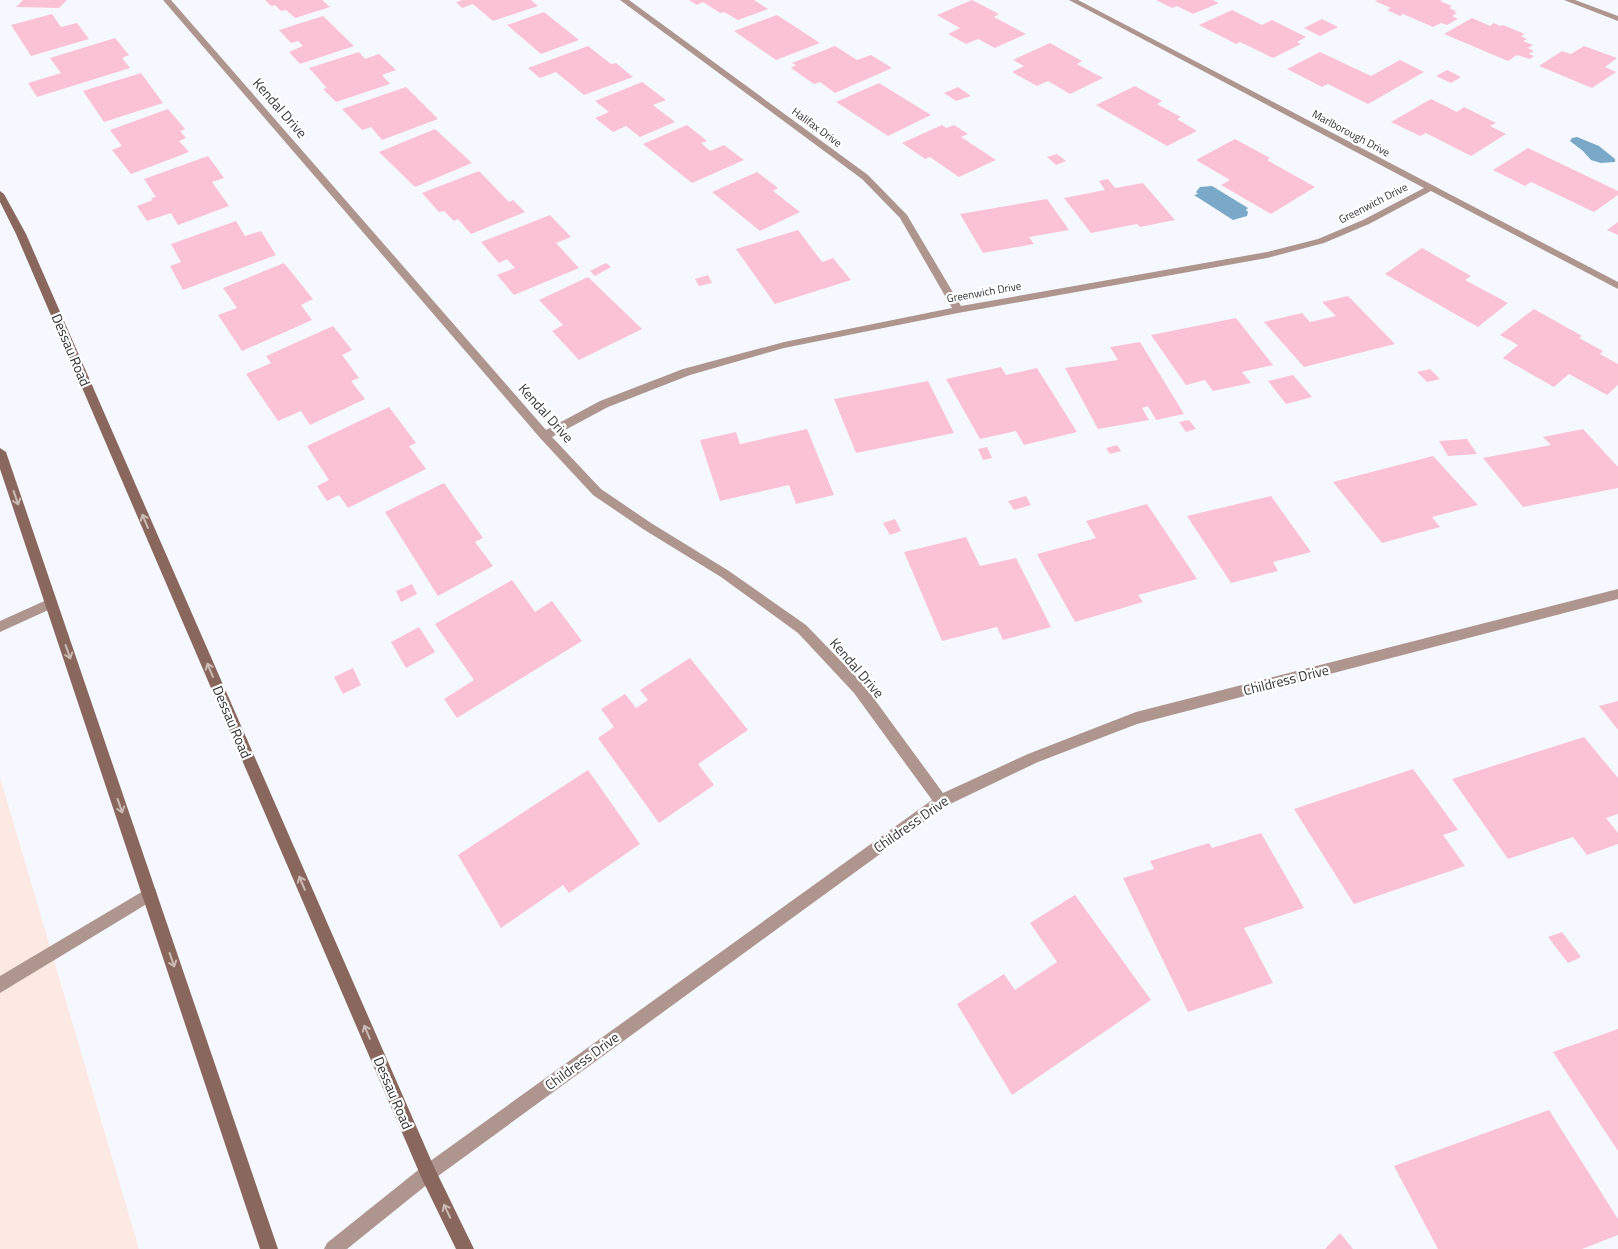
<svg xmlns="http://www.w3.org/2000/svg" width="1618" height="1249" font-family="'Titillium Web',sans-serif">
<rect width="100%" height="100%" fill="#f5f8fe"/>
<!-- commercial -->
<polygon fill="#fde9e3" points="0,777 139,1249 0,1249"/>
<!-- water -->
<g fill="#79a8c9">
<polygon points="1577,137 1599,146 1615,159 1615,162 1601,163 1591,160 1583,151 1570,141 1572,138"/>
<polygon points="1212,186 1248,208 1246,210 1248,212 1247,216 1233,220 1194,195 1198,194 1196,192 1200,187"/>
</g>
<!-- building -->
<g fill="#fbc2d6">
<polygon points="23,0 67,0 59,8 16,7"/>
<polygon points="265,0 322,0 330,7 295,18 286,10 281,11 275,5 271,6"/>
<polygon points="463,0 531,0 538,6 493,21 473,4 462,8 456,2"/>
<polygon points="689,0 754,0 768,9 738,20 724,12 720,13 703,2 697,5"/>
<polygon points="972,0 999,14 994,17 1026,34 995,48 978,39 966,44 948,34 960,28 937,15"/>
<polygon points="1156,0 1213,0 1219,3 1193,14 1177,6 1172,8"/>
<polygon points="1378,0 1443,0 1440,1 1452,6 1449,8 1456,11 1454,12 1457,13 1452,16 1458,19 1447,25 1441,23 1433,27 1403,14 1400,16 1387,10 1391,8 1375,1"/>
<polygon points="1232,10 1262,25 1272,20 1306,37 1297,42 1301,44 1273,58 1240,42 1236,44 1199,25"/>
<polygon points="544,12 579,40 541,54 507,25"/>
<polygon points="52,14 61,27 77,23 89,39 31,56 11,25"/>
<polygon points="777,15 820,43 776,60 734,31"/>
<polygon points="323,16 354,46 300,64 289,52 303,46 298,41 291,43 279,30"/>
<polygon points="1472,18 1490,26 1494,23 1500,26 1503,25 1525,34 1521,36 1527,39 1523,41 1533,45 1528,48 1534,51 1529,54 1534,56 1530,59 1517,55 1508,61 1444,34"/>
<polygon points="1322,19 1338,27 1320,36 1304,28"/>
<polygon points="115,38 129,55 122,58 130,68 37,97 28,83 61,73 50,58"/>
<polygon points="1050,43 1082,61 1077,64 1103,78 1070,94 1048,81 1037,86 1012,72 1024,66 1013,60"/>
<polygon points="588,46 611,64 616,63 633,77 584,95 556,72 540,78 528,68"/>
<polygon points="835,46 857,60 871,55 892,68 835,93 820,82 814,84 791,68 796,65 792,63"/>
<polygon points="1584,46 1617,58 1605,67 1616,72 1592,88 1539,66 1562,51 1571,54"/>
<polygon points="359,52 365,59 379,54 396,70 382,75 390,84 336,102 323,89 327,88 309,68"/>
<polygon points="1320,52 1371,76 1400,60 1424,72 1368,104 1328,84 1322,87 1287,69"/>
<polygon points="1447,70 1461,77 1451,83 1436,76"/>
<polygon points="141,73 163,103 104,122 83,91"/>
<polygon points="642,82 666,100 653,105 675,122 640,137 626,126 613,132 595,118 609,112 595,101"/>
<polygon points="879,83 931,115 888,136 836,102"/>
<polygon points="1135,86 1162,101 1157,104 1181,117 1177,119 1197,131 1167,146 1096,105"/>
<polygon points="406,87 438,119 382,140 371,127 362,130 342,109"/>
<polygon points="958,87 971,96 956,101 944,93"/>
<polygon points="1431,99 1457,112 1464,107 1496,123 1490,126 1506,134 1471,156 1426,133 1420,136 1391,122"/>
<polygon points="168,109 185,129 180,131 186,138 179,141 189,152 131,174 112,150 122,146 110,130"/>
<polygon points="687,125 707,141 701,143 710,151 724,145 744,160 692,183 643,144"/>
<polygon points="942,125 946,128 954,125 968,134 961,137 996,160 959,177 930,157 925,159 902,143"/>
<polygon points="435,129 472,163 415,187 379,152"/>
<polygon points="1235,139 1270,158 1267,160 1315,187 1271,214 1221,185 1230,180 1196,160"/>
<polygon points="1528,148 1618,191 1618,195 1594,212 1531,182 1525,186 1493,170"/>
<polygon points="1057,154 1066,161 1056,165 1047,157"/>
<polygon points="208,156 224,178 212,182 229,206 178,225 171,213 147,221 137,206 153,200 151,198 156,197 144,179"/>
<polygon points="479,171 509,202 513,200 525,212 471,234 458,219 454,221 444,211 439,212 422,193"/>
<polygon points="757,172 778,188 773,191 800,212 760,231 712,192"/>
<polygon points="1108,179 1115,188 1143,183 1175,220 1140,227 1137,224 1091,233 1064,198 1105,190 1099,181"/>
<polygon points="1047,199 1069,230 1029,237 1034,244 983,253 960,214"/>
<polygon points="550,215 571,237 556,243 579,268 514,295 497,275 515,268 507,259 499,263 481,242"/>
<polygon points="236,221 245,236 261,231 276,255 183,290 170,266 181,262 171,244"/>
<polygon points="1618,222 1618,235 1607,230"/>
<polygon points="798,230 822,262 833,258 851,280 775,304 736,249"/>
<polygon points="1422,248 1471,276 1465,280 1508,303 1478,327 1385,274"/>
<polygon points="284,263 313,299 301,305 312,320 242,351 218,315 237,308 223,288"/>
<polygon points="606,263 611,267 595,276 590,271"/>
<polygon points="708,275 712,283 699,286 695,279"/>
<polygon points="588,277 642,329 579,360 552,331 563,325 539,300"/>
<polygon points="1348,296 1395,344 1304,367 1264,322 1302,313 1310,322 1336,316 1322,302"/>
<polygon points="1534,309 1582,336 1579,338 1603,351 1600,354 1618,364 1618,385 1607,395 1569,374 1554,387 1503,358 1518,345 1500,335"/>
<polygon points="1236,318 1273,365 1242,372 1251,383 1213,391 1205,380 1186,385 1151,335"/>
<polygon points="333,326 352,350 342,355 359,378 351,381 365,399 310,425 301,411 278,421 246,374 271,363 266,356"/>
<polygon points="1140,342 1184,414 1156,420 1148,406 1142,408 1149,420 1098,429 1065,368 1118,360 1110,347"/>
<polygon points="1001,367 1006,375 1037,368 1077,432 1024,445 1016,431 980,439 946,379"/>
<polygon points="1430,369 1440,379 1427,382 1417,372"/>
<polygon points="1293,375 1312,397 1286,404 1268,381"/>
<polygon points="928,381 954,433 856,453 834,399"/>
<polygon points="389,407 416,443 409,446 426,469 348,508 339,495 327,501 317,486 329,480 307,446"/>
<polygon points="1189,420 1196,429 1186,432 1179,422"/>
<polygon points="807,429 834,495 796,504 789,485 720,501 700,440 736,432 740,444"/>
<polygon points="1583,429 1618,467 1618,488 1523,507 1483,458 1551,445 1543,437"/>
<polygon points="1467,439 1477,454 1448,456 1439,441"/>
<polygon points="1117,445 1121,451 1110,454 1106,448"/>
<polygon points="987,447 992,458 983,460 978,449"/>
<polygon points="1433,456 1478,505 1432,517 1440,527 1382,543 1333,482"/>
<polygon points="444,483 483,538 475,542 493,566 438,596 385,512"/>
<polygon points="1026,496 1031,505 1014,510 1008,501"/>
<polygon points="1271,496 1311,552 1273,562 1278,571 1231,583 1187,516"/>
<polygon points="1147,504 1197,579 1138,595 1143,602 1075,622 1037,554 1096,538 1086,521"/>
<polygon points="895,519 901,531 890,535 883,523"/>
<polygon points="966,537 980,566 1016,558 1051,627 1003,640 997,627 942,641 904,552"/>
<polygon points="512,580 535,612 552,601 582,641 457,718 444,699 474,680 435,624"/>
<polygon points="412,584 417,594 401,602 396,591"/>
<polygon points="419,627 435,652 406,668 391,642"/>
<polygon points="690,658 748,730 698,764 714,785 659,823 598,738 614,727 601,709 625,694 636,708 648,700 640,690"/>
<polygon points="353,668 361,685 343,694 334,677"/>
<polygon points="1618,701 1618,730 1599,706"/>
<polygon points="1584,737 1618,778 1618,814 1606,818 1618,833 1618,844 1587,855 1573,837 1508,859 1452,779"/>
<polygon points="1413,769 1458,830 1443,835 1465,866 1354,904 1294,809"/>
<polygon points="588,770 640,844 569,893 563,885 501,928 458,855"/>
<polygon points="1261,833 1304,908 1244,928 1273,983 1188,1012 1123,878 1154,869 1150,861 1209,843 1212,848"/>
<polygon points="1075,895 1151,1000 1012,1095 957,1004 1004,974 1015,990 1057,962 1030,923"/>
<polygon points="1562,932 1581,957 1568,963 1548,937"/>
<polygon points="1618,1029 1618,1151 1553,1052"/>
<polygon points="1549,1110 1618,1219 1618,1235 1582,1249 1438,1249 1394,1166"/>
<polygon points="1340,1233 1353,1249 1325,1249"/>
</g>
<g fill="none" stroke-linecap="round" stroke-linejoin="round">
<!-- service -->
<g fill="#ae958e" fill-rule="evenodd">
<polygon points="51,598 55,599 57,603 55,607 0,632 0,621"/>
<polygon points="150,887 155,889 157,894 155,899 0,993 0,976"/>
</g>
<!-- minor -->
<g fill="#ae958e" fill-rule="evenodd">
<polygon points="163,0 171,0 546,430 600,401 683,369 784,342 952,308 900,218 862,179 620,0 629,0 868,175 907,215 961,306 1267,252 1318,239 1363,220 1424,188 1069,0 1078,0 1618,282 1618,289 1431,191 1369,224 1324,243 1267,258 958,313 784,348 690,375 608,407 552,437 601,489 651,523 729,571 806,625 864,685 943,793 1028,754 1136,712 1618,589 1618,599 1137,724 1038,762 946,806 434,1179 347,1249 324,1249 327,1243 422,1167 932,800 854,693 798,633 721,577 643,529 593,495 541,439"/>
<polygon points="1564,0 1575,0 1618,16 1618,21"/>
</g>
<!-- secondary -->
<g fill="#89675c" fill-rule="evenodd">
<polygon points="0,191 4,194 26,234 434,1167 474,1249 456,1249 422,1179 16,234 0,202"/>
<polygon points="0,448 6,452 278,1249 260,1249 0,469"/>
</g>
</g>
<!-- one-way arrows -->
<defs><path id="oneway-shaft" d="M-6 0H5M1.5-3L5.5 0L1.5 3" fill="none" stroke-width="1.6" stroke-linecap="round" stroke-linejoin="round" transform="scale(1.25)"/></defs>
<g stroke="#cabbb6">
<use href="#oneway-shaft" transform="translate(16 498) rotate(71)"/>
<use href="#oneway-shaft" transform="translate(145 521) rotate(-113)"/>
<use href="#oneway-shaft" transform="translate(68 652) rotate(71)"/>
<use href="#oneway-shaft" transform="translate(210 670) rotate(-113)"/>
<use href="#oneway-shaft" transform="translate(120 806) rotate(71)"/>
<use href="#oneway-shaft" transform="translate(302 883) rotate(-113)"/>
<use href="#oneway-shaft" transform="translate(172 960) rotate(71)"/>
<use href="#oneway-shaft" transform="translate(367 1032) rotate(-113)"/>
<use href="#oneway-shaft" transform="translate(447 1211) rotate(-116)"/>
</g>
<g text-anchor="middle" stroke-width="4.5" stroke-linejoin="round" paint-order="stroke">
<!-- far-street labels -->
<g font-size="11" fill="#323335" stroke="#fff">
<text transform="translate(817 127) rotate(36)" y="4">Halifax Drive</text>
<text transform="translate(1351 133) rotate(28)" y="4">Marlborough Drive</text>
<text transform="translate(1373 203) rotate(-27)" y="4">Greenwich Drive</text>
<text transform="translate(984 292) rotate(-10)" y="4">Greenwich Drive</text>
</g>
<!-- street labels -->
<g font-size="14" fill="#323335" stroke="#fff">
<text transform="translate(280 108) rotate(49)" y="5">Kendal Drive</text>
<text transform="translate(71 350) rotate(67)" y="5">Dessau Road</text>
<text transform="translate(546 413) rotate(48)" y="5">Kendal Drive</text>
<text transform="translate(857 668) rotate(49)" y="5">Kendal Drive</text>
<text transform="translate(1286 680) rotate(-14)" y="5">Childress Drive</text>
<text transform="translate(232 722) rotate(67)" y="5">Dessau Road</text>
<text transform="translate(911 824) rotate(-35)" y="5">Childress Drive</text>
<text transform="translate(582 1061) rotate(-36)" y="5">Childress Drive</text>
<text transform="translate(393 1093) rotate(67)" y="5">Dessau Road</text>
</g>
</g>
</svg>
